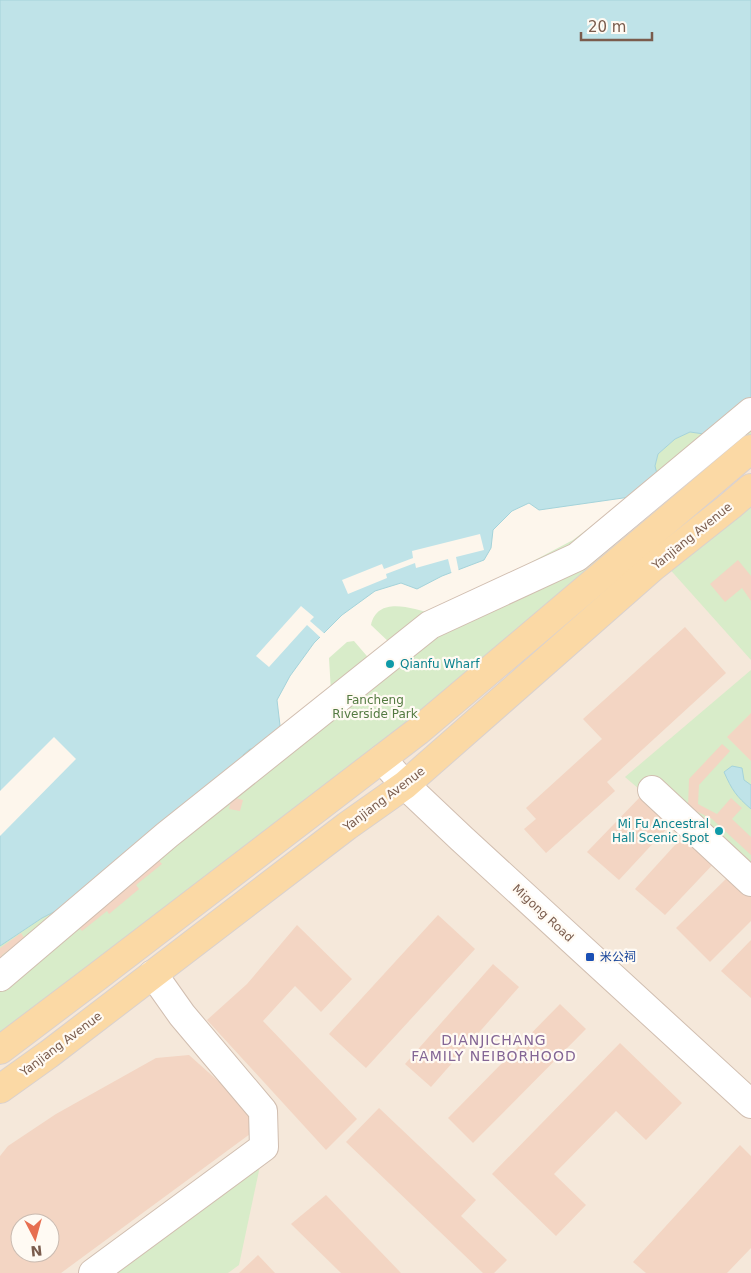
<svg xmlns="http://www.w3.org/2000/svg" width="751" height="1273" font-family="'DejaVu Sans','Noto Sans SC',sans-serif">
<rect width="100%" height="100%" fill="#fdf6ec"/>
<!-- residential -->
<path fill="#f5e8da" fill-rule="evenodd" d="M751 464V1273H0V1050ZM20 1223H50V1253H20Z"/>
<!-- green -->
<g fill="#d8ecc9">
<path d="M751 401V449L0 1050V946L42 918 99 889 250 749 261 750 331 692 329 658 347 642 354 641 372 662 392 645 371 625C378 595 413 609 433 614L573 540 630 497 655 466 658 454 675 439 690 432 711 435Z"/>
<polygon points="751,498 751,660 666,565"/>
<polygon points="751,670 751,885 625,777"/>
<polygon points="264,1147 239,1265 228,1273 93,1273"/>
</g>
<!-- water -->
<g fill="#bfe3e8" stroke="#a5d3da">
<polygon points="0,0 751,0 751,401 711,435 690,432 675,439 658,454 655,466 658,478 630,497 539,510 529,503 512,511 493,530 491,548 484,560 442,576 417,589 401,583 375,591 342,615 314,643 290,676 277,700 281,734 261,750 250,749 243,755 246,765 99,889 42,918 0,946"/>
<path d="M732 766 742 768 744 780 751 785V809C736 796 732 790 724 772Z"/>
</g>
<!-- pier -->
<g fill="#fdf6ec">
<polygon points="480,534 484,550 456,557 459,572 452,575 448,559 416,568 415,563 386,574 387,578 348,594 342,580 382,564 384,569 413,558 412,551"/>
<polygon points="301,606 314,617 310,621 326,635 322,639 307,625 269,667 256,656"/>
<polygon points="54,737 76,759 0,836 0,791"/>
</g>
<!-- building -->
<g fill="#f3d5c3" fill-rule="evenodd">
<polygon points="738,560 751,576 751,601 742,588 725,602 710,584"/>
<polygon points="685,627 726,673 607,782 615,791 546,853 524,829 536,819 526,808 602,739 583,719"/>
<polygon points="751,713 751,761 727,737"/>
<polygon points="722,744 730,751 699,785 698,804 717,814 731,798 742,808 732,819 751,837 751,855 712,819 688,807 689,779"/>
<polygon points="643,794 671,824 619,880 587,852"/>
<polygon points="232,797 243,800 240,811 229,809"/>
<polygon points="685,834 717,860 665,915 635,889"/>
<polygon points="152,853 162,864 136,885 139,889 109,914 107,911 82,931 72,919"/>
<polygon points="731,874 751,895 751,921 710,962 676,928"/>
<polygon points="438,915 475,949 366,1068 329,1034"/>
<polygon points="297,925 352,979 321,1012 295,986 263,1021 357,1119 326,1150 207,1020 247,984"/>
<polygon points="21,933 25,939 2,955 10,966 0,963 0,948"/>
<polygon points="751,940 751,998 721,971"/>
<polygon points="493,964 519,987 431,1087 405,1064"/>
<polygon points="560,1004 586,1029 473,1143 448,1118"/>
<polygon points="620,1043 682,1103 646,1140 616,1111 554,1174 586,1205 556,1236 492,1174"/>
<path d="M189 1055 255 1114 250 1134 61 1273H0V1156L8 1146 56 1114 156 1058ZM20 1223H50V1253H20Z"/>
<polygon points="379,1108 476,1200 461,1216 507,1260 494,1273 483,1273 346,1142"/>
<polygon points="740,1145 751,1156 751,1248 727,1273 646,1273 633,1262"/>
<polygon points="326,1195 401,1273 341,1273 291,1224"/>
<polygon points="258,1255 275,1273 239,1273"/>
</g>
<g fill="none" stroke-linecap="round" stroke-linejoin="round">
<!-- minor casing -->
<g stroke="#d1beb0" stroke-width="30">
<g id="minor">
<polyline points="382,759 405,785 461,838 751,1104"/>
<polyline points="652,790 751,882"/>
<polyline points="0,977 167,835 430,625 577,557 751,412"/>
<polyline points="93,1273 264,1147 263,1111 182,1015 153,974"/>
</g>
</g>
<!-- major casing -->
<g stroke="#dad1cd" stroke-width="30">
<g id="major">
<polyline points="0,1050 98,976 418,731 751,449"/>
<polyline points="0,1089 49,1054 347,826 405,785 653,567 730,506 751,488"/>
</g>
</g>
<!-- minor -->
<use href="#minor" stroke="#fff" stroke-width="28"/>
<!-- major -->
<use href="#major" stroke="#fbd9a5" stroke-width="28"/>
</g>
<!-- markers -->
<g fill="#0f9aa8" stroke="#fffaf3" stroke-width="2">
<circle cx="390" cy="664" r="5"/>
<circle cx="719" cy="831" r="5"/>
</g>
<rect fill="#1a4fb4" stroke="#fffaf3" stroke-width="2" x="585" y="952" width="10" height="10" rx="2.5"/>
<g text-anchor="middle" stroke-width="4.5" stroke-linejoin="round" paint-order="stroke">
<!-- street labels -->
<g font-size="12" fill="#7a5c4d" stroke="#fffaf3">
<text transform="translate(692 536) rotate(-39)" y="4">Yanjiang Avenue</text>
<text transform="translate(384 799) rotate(-37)" y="4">Yanjiang Avenue</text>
<text transform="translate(543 913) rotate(43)" y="4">Migong Road</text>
<text transform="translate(61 1044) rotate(-37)" y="4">Yanjiang Avenue</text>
</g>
<!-- culture labels -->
<g font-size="12" fill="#0d838f" stroke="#fffaf3" text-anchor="start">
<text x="400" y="668">Qianfu Wharf</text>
<text x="709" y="828" text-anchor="end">Mi Fu Ancestral<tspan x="709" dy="14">Hall Scenic Spot</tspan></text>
</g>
<!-- park labels -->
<g font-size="12" fill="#537a41" stroke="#fffaf3">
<text x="375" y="704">Fancheng<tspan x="375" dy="14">Riverside Park</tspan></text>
</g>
<!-- transit labels -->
<g font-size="12" fill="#164399" stroke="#fffaf3" text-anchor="start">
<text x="600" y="961">米公祠</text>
</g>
<!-- neighbourhood labels -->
<g font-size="14" letter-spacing="1" fill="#846695" stroke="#fffaf3">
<text x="494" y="1045">DIANJICHANG<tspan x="494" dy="16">FAMILY NEIBORHOOD</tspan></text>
</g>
</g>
<!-- north arrow -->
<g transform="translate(35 1238) rotate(174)"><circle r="24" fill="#fffaf3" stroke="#cabbb1"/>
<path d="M0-4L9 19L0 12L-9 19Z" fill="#e76f51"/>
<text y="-8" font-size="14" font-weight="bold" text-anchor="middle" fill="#7a5c4d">N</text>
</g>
<!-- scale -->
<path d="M581 32v8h71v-8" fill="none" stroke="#7a5c4d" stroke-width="2.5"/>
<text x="588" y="32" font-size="15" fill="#7a5c4d" stroke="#fffaf3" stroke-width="4" paint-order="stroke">20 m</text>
</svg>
